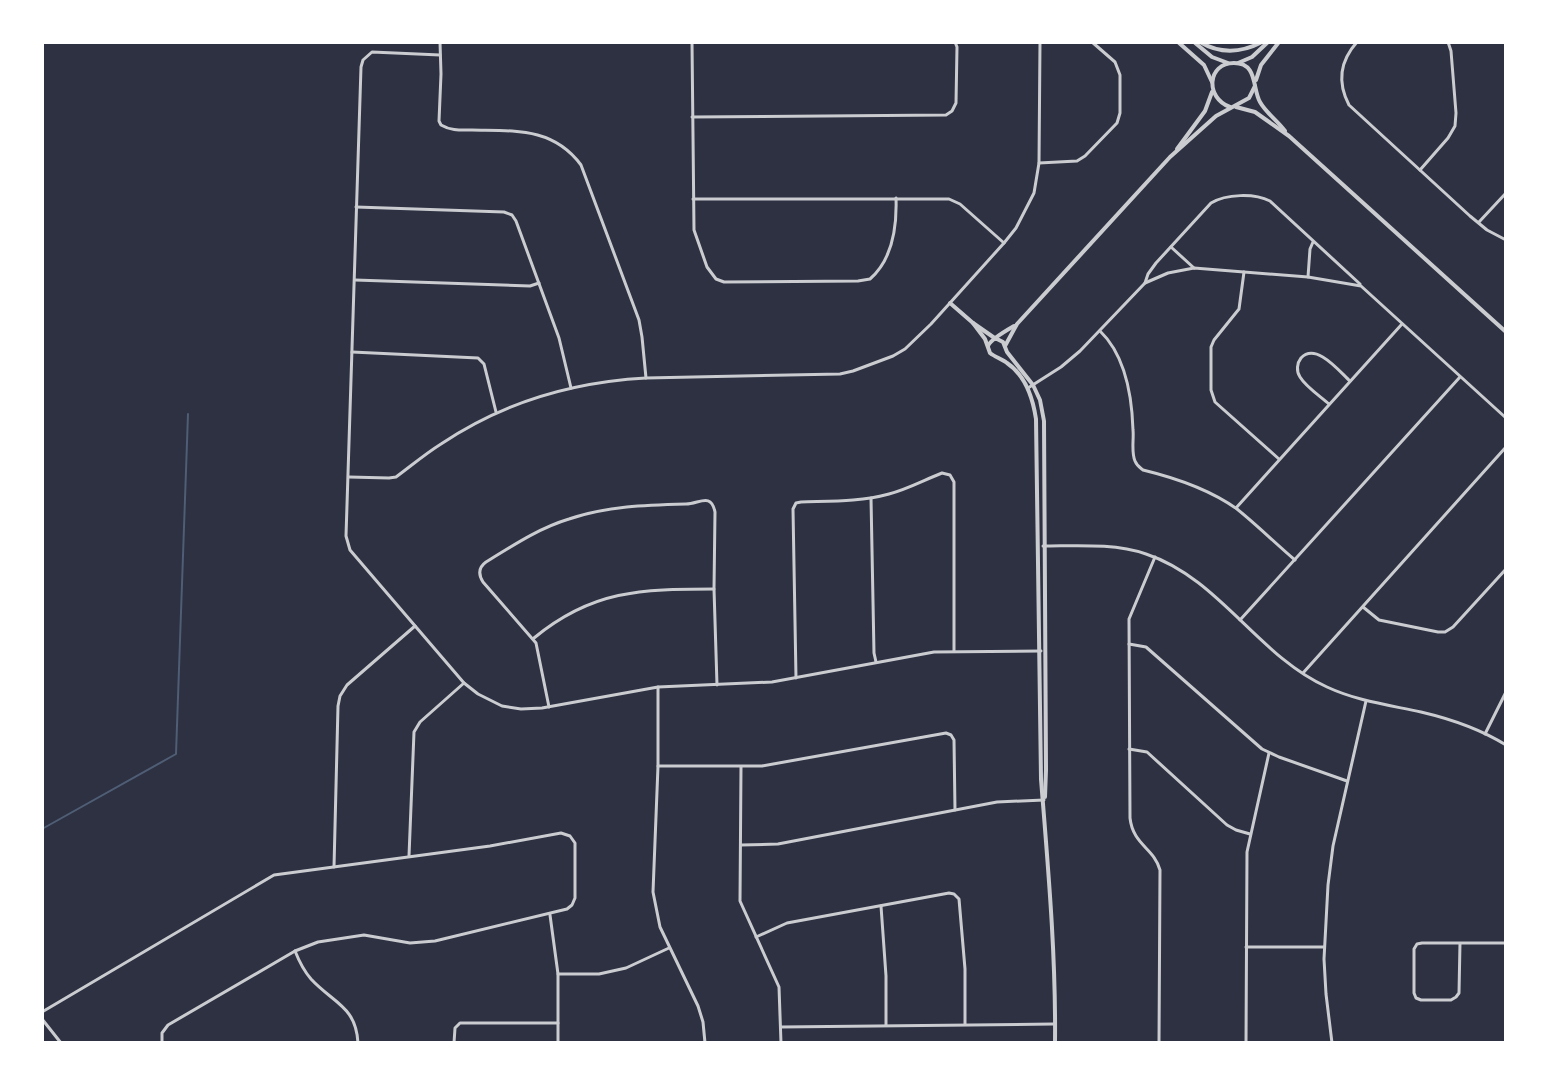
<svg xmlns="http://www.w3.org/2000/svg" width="1548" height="1085" font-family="'Golos Text',sans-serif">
<rect width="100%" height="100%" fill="#2d3142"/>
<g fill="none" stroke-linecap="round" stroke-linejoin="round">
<!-- stream -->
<polyline stroke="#4f5d75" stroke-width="2" points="42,829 176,754 188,414"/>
<!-- minor -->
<g stroke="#caccd0" stroke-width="3">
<path d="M440 42 441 74 439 121 441 125C451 131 461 130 472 130 514 131 553 127 581 165L639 320 642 337 646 378"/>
<path d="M692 42 694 230 707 267 716 279 724 282 858 281 870 279C893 259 897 227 896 198"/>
<path d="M1357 42C1340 61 1337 82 1349 105L1470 216 1487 230 1506 240"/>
<polyline points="440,55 372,52 363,60 361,67 346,536 350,550 464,683 478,694 502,706 521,709 542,708 658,687 772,682 934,652 1041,651"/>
<polyline points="692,117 946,115 952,111 956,103 957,47 955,42"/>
<polyline points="1039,163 1077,161 1085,156 1117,123 1120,113 1120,75 1115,62 1092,42"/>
<polyline points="1420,170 1448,138 1455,126 1456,113 1451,51 1448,42"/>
<polyline points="693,199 949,199 960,204 1004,243"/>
<polyline points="356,207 504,212 512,215 516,221 559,338 571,388"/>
<polyline points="1479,222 1506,193"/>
<polyline points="1171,247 1194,268"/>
<polyline points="1244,272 1239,309 1214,340 1211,347 1211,390 1215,402 1279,459"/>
<polyline points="1308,277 1310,249 1313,242"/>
<polyline points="355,280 530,286 539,283"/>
<path d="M1145 283 1148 274 1156 263 1211 203C1226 194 1254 193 1270 201L1360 284"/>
<path d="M1100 331C1125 355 1132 397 1133 430 1134 439 1131 452 1135 461 1137 466 1139 467 1143 470 1176 478 1209 489 1237 509 1257 525 1275 543 1295 560"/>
<polyline points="352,352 478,358 484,364 496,412"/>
<polyline points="1028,388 1061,367 1080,351 1145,283 1168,273 1194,268 1308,277 1361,286 1506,418"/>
<path d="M1329 404C1320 396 1306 387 1300 377 1296 371 1297 363 1301 358 1316 342 1339 371 1350 381"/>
<path d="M349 477 389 478 396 477C411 466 425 454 441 444 502 403 573 382 646 378L840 374 853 371 893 356 905 349 931 324 1004 243 1016 228 1034 193 1039 163 1040 42"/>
<polyline points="871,498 874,653 876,662"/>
<polyline points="1236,508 1402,324"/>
<path d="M1043 546C1076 546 1114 543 1146 554 1219 578 1258 656 1327 687 1357 701 1389 705 1421 712 1451 719 1480 729 1506 745"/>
<path d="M1155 557 1129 619 1130 818C1133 845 1154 848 1160 870L1159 1043"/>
<polyline points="1363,607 1379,620 1438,632 1445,632 1453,627 1506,569"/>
<polyline points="1240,620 1460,377"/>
<path d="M534 638C592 590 641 589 714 589"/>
<polyline points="1129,644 1146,647 1262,749 1279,757 1347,781"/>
<polyline points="1303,673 1506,447"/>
<path d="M796 678 793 509 796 503 801 502C830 501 860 502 889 494 908 489 924 480 942 473L950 475 954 482V651"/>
<polyline points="658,687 658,766 653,892 660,927 698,1006 703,1022 705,1043"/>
<path d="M549 707 536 643 483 582C478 574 479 567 486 562 512 546 539 528 569 519 607 506 646 505 686 504 699 504 711 492 715 512L714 589 717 685"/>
<polyline points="1485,734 1506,692"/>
<polyline points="1129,749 1147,752 1227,825 1236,830 1250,834"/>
<polyline points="658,766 762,766 946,733 951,735 954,740 955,810"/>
<polyline points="741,767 740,901 779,987 781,1043"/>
<polyline points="741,845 778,844 997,802 1044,800"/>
<polyline points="409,856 414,732 420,722 464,683"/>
<polyline points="334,867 338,706 340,696 347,685 415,626"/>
<polyline points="881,906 886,976 886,1025"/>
<polyline points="550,915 558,974 558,1043"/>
<polyline points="756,937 787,923 949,893 954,894 959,899 965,969 965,1024"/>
<polyline points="1460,943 1459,993 1456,997 1451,1000 1421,1000 1416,998 1414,993 1414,949 1417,944 1422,943 1506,943"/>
<polyline points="1246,947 1324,947"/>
<path d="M295 951C299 961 304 971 311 979 333 1003 356 1006 358 1043"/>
<polyline points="558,974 599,974 626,968 669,948"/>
<polyline points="42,1012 274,875 490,846 561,833 570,836 575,843 575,898 572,905 567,909 435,941 410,943 364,935 318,942 295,951 168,1025 162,1033 162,1043"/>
<polyline points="42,1019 61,1043"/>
<polyline points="781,1027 1053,1024"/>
<polyline points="454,1043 455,1028 460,1023 558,1023"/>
<polyline points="1246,1043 1247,852 1269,753"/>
<polyline points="1332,1043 1326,994 1324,959 1328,885 1333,846 1366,701"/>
</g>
<!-- tertiary -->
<g stroke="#caccd0" stroke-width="4">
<polyline points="1178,42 1204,65 1212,82"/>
<polyline points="1194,42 1212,57 1228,63"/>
<path d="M1200 42C1220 54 1241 53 1262 42"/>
<polyline points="1238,63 1252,57 1268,42"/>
<polyline points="1256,80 1261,65 1279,42"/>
<path d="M1230 107C1205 98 1207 63 1234 63 1258 63 1252 88 1260 102 1266 113 1278 121 1285 131"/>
<polyline points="1236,107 1255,112 1289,136 1506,332"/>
<polyline points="1177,149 1205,111 1212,92"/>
<polyline points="950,303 973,323 996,339"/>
<path d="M973 323 985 339 990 353C995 357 1002 359 1007 363 1025 375 1033 399 1036 419L1041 779C1048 867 1056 955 1055 1043"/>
<polyline points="997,339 1003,342 1007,352 1033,385 1040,400 1044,421 1046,770 1045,797"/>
<path d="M988 346C990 340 1007 330 1014 326"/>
<polyline points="1005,346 1017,324 1170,157 1216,116 1249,98 1255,86"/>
</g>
</g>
<!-- border -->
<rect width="1548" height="1085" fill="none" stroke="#ffffff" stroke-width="88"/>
</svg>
